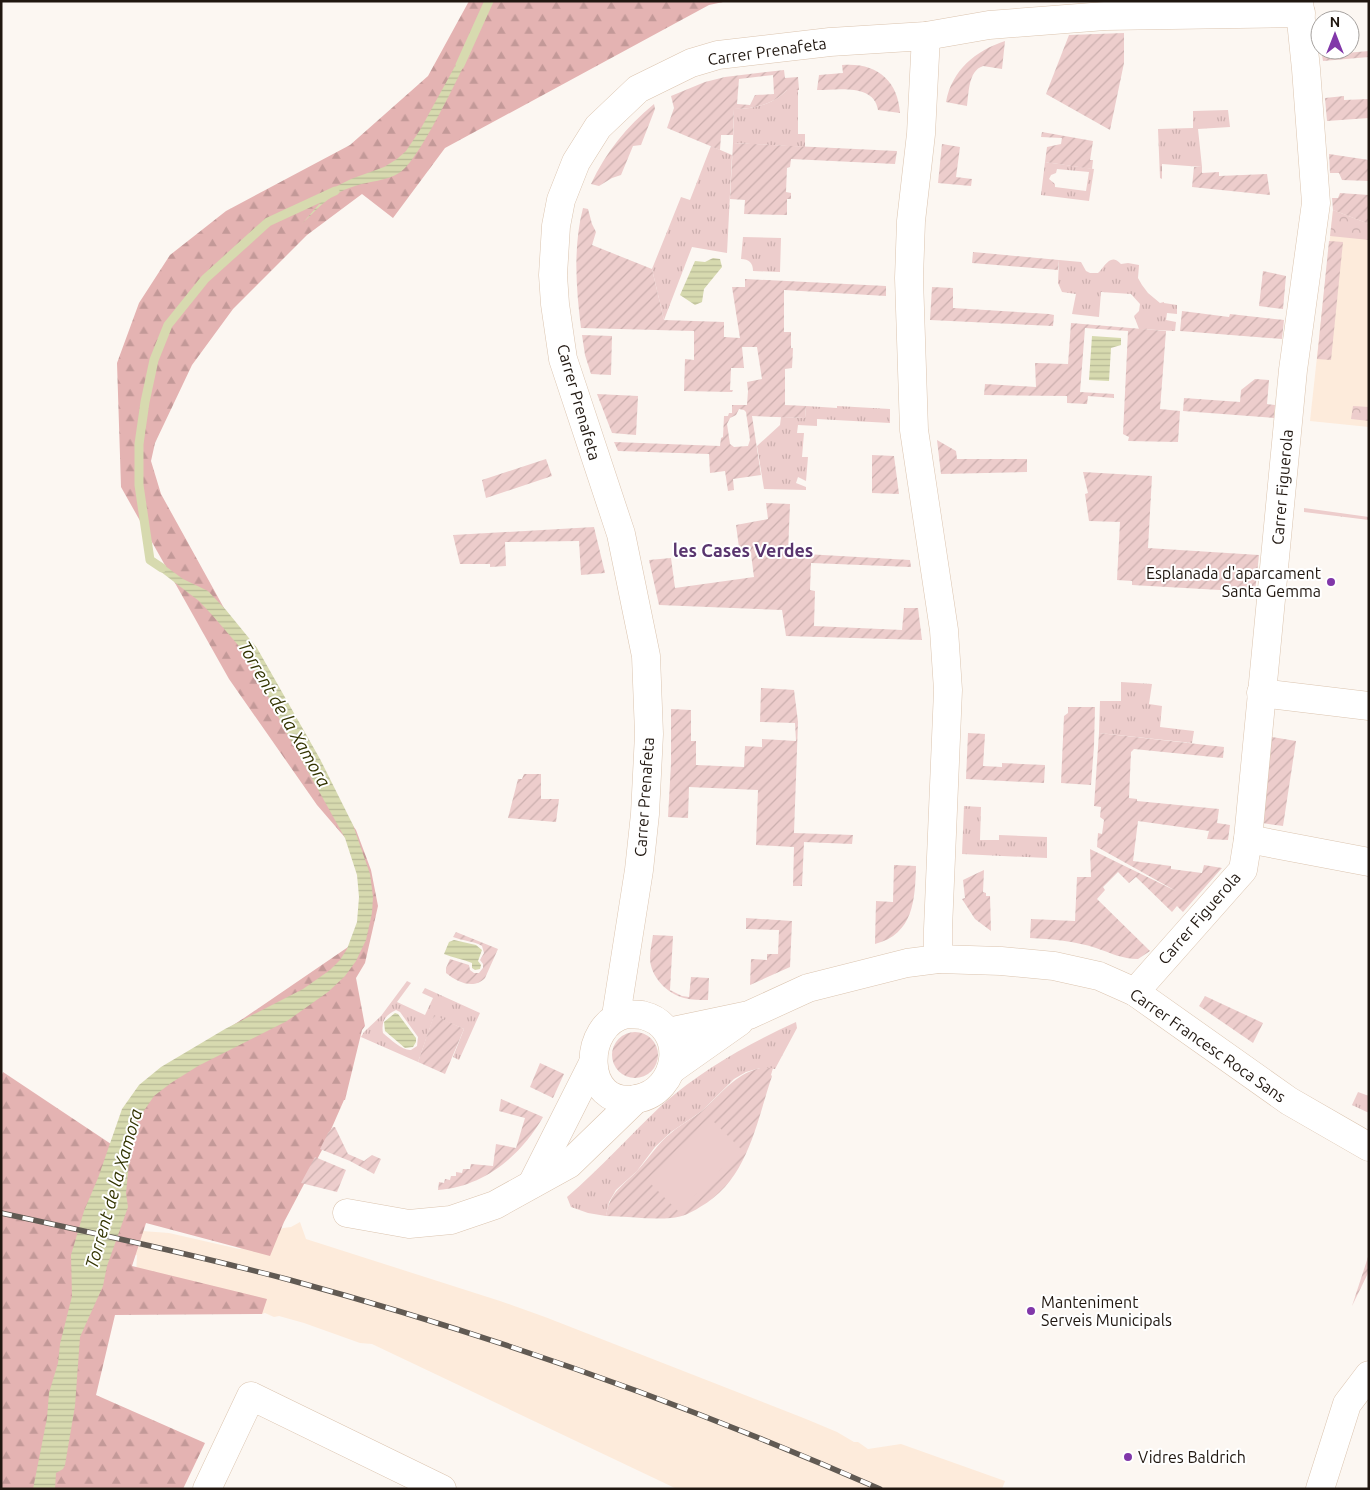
<svg xmlns="http://www.w3.org/2000/svg" width="1370" height="1490" font-family="Ubuntu,sans-serif">
<defs>
<pattern id="grass-tufts" width="24" height="20" patternUnits="userSpaceOnUse" patternTransform="scale(1.25)"><rect width="24" height="20" fill="#edcdcc"/><path d="M3 7l-1-3M5 7V3M7 7l1-3M15 17l-1-3M17 17v-4M19 17l1-3" fill="none" stroke="#cbafae"/></pattern>
<pattern id="forest-firs" width="22" height="20" patternUnits="userSpaceOnUse" patternTransform="scale(1.25)"><rect width="22" height="20" fill="#e4b3b2"/><path d="M5 1l3.5 6h-7zM16 11l3.5 6h-7z" fill="#c39998"/></pattern>
<pattern id="park-crowns" width="20" height="18" patternUnits="userSpaceOnUse" patternTransform="scale(1.25)"><rect width="20" height="18" fill="#edcdcc"/><path d="M2 6a3 3 0 1 1 6 0M12 15a3 3 0 1 1 6 0" fill="none" stroke="#cbafae"/></pattern>
<pattern id="garden-furrows" width="10" height="10" patternUnits="userSpaceOnUse" patternTransform="scale(1.25)"><rect width="10" height="10" fill="#edcdcc"/><path d="M-1 1l2-2M0 10L10 0M9 11l2-2" fill="none" stroke="#cbafae"/></pattern>
<pattern id="water-rules" width="6" height="5" patternUnits="userSpaceOnUse" patternTransform="scale(1.25)"><rect width="6" height="5" fill="#d7daaf"/><path d="M0 2.5h6" fill="none" stroke="#b8ba96"/></pattern>
</defs>
<rect width="100%" height="100%" fill="#fcf7f2"/>
<!-- built -->
<g fill="#fdebdb">
<polygon points="1333,210 1369,224 1369,427 1310,421"/>
<polygon points="300,1222 306,1239 500,1301 545,1317 806,1419 837,1432 854,1442 858,1442 868,1449 901,1444 1005,1481 1002,1489 677,1489 372,1344 360,1343 304,1323 279,1316 274,1317 265,1313 262,1314 136,1275 137,1255 27,1231 142,1231 169,1233 239,1249 250,1246 283,1228 291,1227"/>
</g>
<!-- grass -->
<g fill="url(#grass-tufts)" fill-rule="evenodd">
<path d="M787 90H798V134H805V147L733 143 734 109C754 109 772 105 787 90Z"/>
<polygon points="1228,110 1230,127 1198,129 1202,167 1162,164 1162,179 1160,178 1158,129 1193,128 1193,111"/>
<polygon points="711,146 732,155 727,253 692,247 664,320 652,269 681,197 690,200"/>
<path d="M1045 162 1094 169 1089 201 1041 195ZM1057 169 1089 172 1086 191 1055 187V184L1049 179 1051 175 1056 173Z"/>
<path d="M743 237 781 238 780 272 753 271C753 263 749 259 741 259Z"/>
<path d="M1059 260 1081 262 1086 271 1090 273H1098C1105 267 1110 252 1121 264L1128 263 1139 265 1138 278 1142 285 1148 293 1160 303 1164 302V303L1177 305V314L1167 313 1166 320 1176 322 1175 331 1139 329 1134 316 1139 311 1140 304 1131 294 1101 292 1099 317 1072 314 1076 294 1062 292 1058 283Z"/>
<polygon points="806,406 837,408 837,406 890,409 890,423 817,419 817,426 798,425 797,433 804,433 802,457 808,457 806,481 798,477 796,483 806,487 806,490 764,489 757,446 780,425 781,417 805,418"/>
<polygon points="1304,508 1369,517 1369,520 1304,512"/>
<polygon points="1121,682 1152,684 1149,704 1162,706 1160,727 1194,731 1192,743 1099,733 1100,701 1121,701"/>
<polygon points="964,806 981,807 980,840 999,840 999,835 1047,837 1047,858 962,854"/>
<path d="M407 981 411 983 397 1002 425 1015 433 998 422 993 425 988 480 1013 459 1060 453 1057 464 1029 434 1016 418 1062 361 1037 364 1032 381 1016ZM396 1010 400 1012 418 1037 417 1046 411 1050C403 1051 390 1039 383 1033 381 1022 385 1015 396 1010Z"/>
<path d="M796 1022 797 1028 775 1069 760 1068 746 1072 734 1079 702 1111 671 1132 655 1147 637 1171 616 1190 609 1202 606 1216 588 1213 571 1207 567 1197C601 1168 630 1135 663 1104 703 1069 748 1044 796 1022Z"/>
<polygon points="1358,1092 1369,1096 1369,1113 1352,1105"/>
</g>
<!-- forest -->
<polygon fill="url(#forest-firs)" points="469,1 728,1 709,5 445,148 393,218 362,194 307,235 233,309 192,365 155,443 151,461 161,494 303,751 356,830 371,870 378,906 365,963 356,978 365,1026 362,1030 345,1100 344,1100 322,1150 284,1222 270,1256 146,1223 132,1266 267,1299 262,1314 115,1315 96,1395 205,1443 183,1489 1,1489 1,1077 3,1072 120,1150 135,1112 182,1058 244,1018 351,945 363,909 354,848 317,805 229,679 121,487 117,363 139,303 170,255 226,211 350,145 428,76"/>
<!-- park -->
<g fill="url(#park-crowns)">
<polygon points="1333,210 1369,224 1369,240 1330,236"/>
<polygon points="1353,406 1369,407 1369,421 1351,419"/>
</g>
<!-- garden -->
<g fill="url(#garden-furrows)" fill-rule="evenodd">
<polygon points="1124,33 1124,63 1110,130 1046,94 1069,35"/>
<path d="M1005 41 1002 69 983 66C968 71 969 93 967 106L946 102C952 70 975 51 1005 41Z"/>
<polygon points="1369,51 1369,57 1323,61 1322,55"/>
<path d="M842 65C876 62 898 80 900 113L878 110C874 83 837 90 817 90L819 75 843 73Z"/>
<path d="M784 70 785 78 798 77 799 90H787C772 105 754 109 734 109L733 135H721L720 150 667 128 674 108 671 96 705 82 725 77ZM773 75 774 94 755 95 750 105 737 104 739 79Z"/>
<polygon points="1344,96 1344,100 1369,99 1369,118 1327,121 1325,98"/>
<path d="M654 104 655 109 641 145 633 146 621 175 612 178 599 186 591 184C606 152 626 127 654 104Z"/>
<polygon points="1042,132 1093,141 1090,160 1093,160 1092,169 1045,162 1047,147 1061,144 1062,138 1041,137"/>
<polygon points="733,143 897,151 895,164 791,159 790,167 787,168 786,192 791,193 791,199 787,199 787,215 744,214 745,200 730,199"/>
<polygon points="942,144 960,147 956,177 972,179 971,186 938,183"/>
<polygon points="1329,154 1369,160 1369,181 1342,180 1339,173 1330,173"/>
<polygon points="1194,167 1202,167 1202,173 1219,172 1219,176 1267,174 1270,195 1192,187"/>
<polygon points="1340,193 1369,195 1369,224 1333,210 1332,198 1338,198"/>
<path d="M583 208 588 209 592 224 596 232 592 245 652 269 664 320 724 322V337L740 338 732 287H745V279L886 286V296L784 290V332H791V348H793L792 368 785 369V405L806 406 805 418 752 416 761 475 733 479 734 490 728 491 725 471 710 473 709 454 618 451 614 442 720 446 721 438 723 437 724 416H728L729 413H732V405H747L748 391 747 382 762 379 757 347H742L744 368H731L730 390H733L732 392 684 391 685 359 694 360V331L581 328C576 288 573 247 583 208ZM739 409 744 410 746 412 750 440 748 446 734 447 730 444 727 424 730 418 736 415Z"/>
<polygon points="1329,241 1343,242 1331,360 1317,359"/>
<polygon points="973,252 1059,260 1058,270 972,263"/>
<polygon points="1263,271 1286,276 1283,309 1259,306"/>
<polygon points="932,287 953,288 953,308 1049,314 1054,315 1053,326 930,320"/>
<polygon points="1182,311 1229,317 1230,314 1284,320 1282,339 1180,331"/>
<polygon points="1071,323 1166,331 1160,409 1180,411 1178,442 1128,441 1129,437 1123,434 1128,331 1085,328 1080,392 1114,394 1114,398 1088,396 1087,404 1067,403 1067,396 984,395 985,384 1036,387 1035,363 1068,364"/>
<polygon points="582,335 612,336 611,375 591,374 585,355"/>
<polygon points="1255,379 1269,380 1267,404 1275,405 1274,418 1183,411 1184,398 1240,402 1241,390"/>
<polygon points="597,394 638,396 636,435 612,433"/>
<polygon points="937,440 956,451 957,459 1027,459 1027,472 941,474"/>
<polygon points="872,455 894,456 899,494 872,493"/>
<polygon points="546,459 552,476 486,498 482,480"/>
<polygon points="1083,472 1152,476 1148,548 1259,555 1255,592 1132,585 1132,581 1117,580 1120,522 1089,521 1085,494 1088,493"/>
<polygon points="766,503 790,504 788,553 910,560 911,567 811,563 810,590 815,591 814,626 902,630 904,608 918,608 922,640 786,636 782,610 659,605 649,560 671,558 675,588 754,577 751,554 740,555 736,525 768,519"/>
<polygon points="594,527 605,573 581,575 579,541 505,542 506,566 490,567 490,564 460,564 453,535"/>
<polygon points="761,688 794,690 798,722 794,833 853,835 852,844 804,842 802,886 793,886 794,847 756,845 758,790 689,787 688,818 668,817 671,764 671,709 691,710 691,741 696,741 696,765 744,767 745,746 762,747 762,739 796,741 795,723 760,722"/>
<polygon points="1068,707 1095,707 1094,746 1091,785 1061,783 1064,716 1068,713"/>
<polygon points="968,733 985,734 983,766 1002,767 1002,763 1045,765 1044,783 966,779"/>
<path d="M1099 733 1224 747 1223 758 1134 749 1131 752 1129 798 1137 799V801L1219 809 1217 823 1230 825 1228 840 1207 839 1209 831 1138 821 1133 861 1171 866V869L1202 873 1204 865 1222 868 1183 912 1177 906 1172 912 1136 877 1129 883 1118 872 1103 887 1105 890 1097 899 1150 951 1138 959C1122 959 1111 953 1096 948 1075 941 1051 939 1030 938L1031 919 1075 921 1077 877H1091L1090 849 1176 891 1097 847 1098 833 1102 834 1104 820 1100 817 1101 807 1094 806Z"/>
<polygon points="1272,737 1296,741 1283,826 1262,823"/>
<polygon points="524,774 541,774 541,799 559,799 556,822 508,818 518,779 522,779"/>
<path d="M894 865 916 866C915 899 914 934 875 944L876 901 893 902Z"/>
<polygon points="984,870 983,892 986,893 986,896 990,896 991,931 975,919 962,899 965,898 963,880"/>
<polygon points="746,918 792,921 790,967 750,985 751,959 767,960 767,954 778,954 779,930 746,929"/>
<path d="M456 932 498 949 485 978C474 990 457 982 446 973V968L450 959 469 965 470 970 474 973H479L483 968V964L480 960 484 953 482 946C474 941 463 941 453 937Z"/>
<path d="M653 935 673 936 670 990 682 996 689 997 691 977 709 978 708 1000C700 1000 692 1000 684 998 667 994 650 976 650 958 650 950 652 942 653 935Z"/>
<polygon points="1205,996 1263,1023 1253,1043 1199,1006"/>
<polygon points="434,1015 464,1029 445,1074 418,1062"/>
<circle cx="635" cy="1055" r="23"/>
<polygon points="540,1063 564,1074 553,1098 530,1087"/>
<path d="M760 1068H773L771 1075 772 1076C756 1123 748 1180 700 1207 691 1213 682 1217 671 1218 649 1220 628 1216 606 1216 610 1193 620 1188 635 1173 648 1160 657 1144 671 1133 681 1124 692 1119 702 1111 722 1094 733 1075 760 1068Z"/>
<path d="M501 1099 543 1117C521 1156 483 1187 438 1190L439 1182 444 1183 445 1179 450 1180 451 1176H456V1172L462 1173 463 1169H470L471 1164 493 1166 496 1144 516 1148 525 1118 499 1111Z"/>
<polygon points="333,1127 335,1127 348,1154 364,1161 372,1155 381,1159 374,1174 350,1161 320,1149 328,1133"/>
<polygon points="315,1157 346,1170 337,1192 301,1183"/>
<polygon points="1369,1254 1369,1271 1352,1306"/>
</g>
<!-- pitch -->
<polygon fill="#edcdcc" points="710,1118 741,1149 679,1212 648,1181"/>
<!-- water -->
<g fill="url(#water-rules)">
<path d="M472 49C460 73 419 162 399 173 386 181 370 181 355 186 331 193 318 208 301 225L333 188 351 179 384 167 397 159 406 151 420 130 454 68 459 60Z"/>
<polygon points="713,258 720,259 722,267 704,289 702,302 695,305 680,295 695,261 705,262"/>
<polygon points="1092,336 1121,338 1121,345 1111,348 1109,381 1089,380"/>
<polygon points="153,557 183,579 208,591 226,610 257,648 320,759 353,825 370,874 373,897 372,913 366,940 356,961 345,976 328,992 287,1021 198,1066 171,1083 154,1096 139,1118 134,1129 131,1143 126,1193 128,1207 107,1266 103,1286 80,1337 75,1406 65,1465 63,1469 56,1473 55,1489 33,1489 47,1418 49,1393 58,1363 60,1344 72,1296 71,1255 84,1211 98,1178 122,1109 139,1085 161,1067 225,1029 303,989 330,970 340,960 347,949 357,922 359,897 357,875 345,838 286,732 252,665 238,645 213,616 199,601 152,565"/>
<path d="M454 940 476 945 482 950 478 961 481 965 480 969 475 970 472 968V963C463 959 453 958 444 954L449 942Z"/>
<polygon points="395,1013 398,1014 416,1038 416,1042 413,1047 405,1048 385,1031 384,1022"/>
</g>
<g fill="none" stroke-linecap="round" stroke-linejoin="round">
<!-- stream -->
<g stroke="#d7daaf" stroke-width="9">
<polyline points="460,65 489,1"/>
<polyline points="162,568 150,560 139,485 139,444 145,402 154,360 168,325 205,279 268,222 335,191"/>
</g>
<!-- minor casing -->
<g stroke="#dbc4af" stroke-width="29">
<g id="minor">
<polyline points="926,36 921,134 911,221 909,278 914,430 944,630 948,690 938,929 938,959"/>
<polyline points="1261,693 1369,706"/>
<polyline points="1248,839 1369,862"/>
<polyline points="1135,992 1243,870 1248,839 1293,370 1316,203 1306,69 1299,1"/>
<path d="M627 1014C632 1015 637 1014 642 1015 689 1026 680 1092 636 1099 581 1109 581 1023 627 1014Z"/>
<polyline points="616,1016 639,870 645,814 649,734 646,656 621,534 563,359 555,304 553,275 556,226 561,200 576,162 598,127 638,89 691,63 718,55 830,42 926,36 989,25 1105,16 1301,13"/>
<polyline points="668,1032 749,1015 808,988 907,963 938,959 1001,961 1054,966 1099,976 1135,992 1289,1101 1369,1147"/>
<polyline points="671,1070 739,1022"/>
<polyline points="532,1184 592,1065"/>
<polyline points="347,1213 409,1224 451,1220 495,1205 569,1164 636,1099"/>
<polyline points="207,1489 251,1396 442,1489"/>
<polyline points="1320,1489 1347,1404 1369,1375"/>
</g>
</g>
<!-- minor -->
<use href="#minor" stroke="#fff" stroke-width="28"/>
<!-- rail casing -->
<g stroke="#615a53" stroke-width="5.5">
<path id="rail" d="M1 1213C98 1234 195 1255 290 1280 492 1335 689 1405 880 1489"/>
</g>
<!-- rail -->
<use href="#rail" stroke="#fff" stroke-width="4" stroke-dasharray="11" stroke-linecap="butt"/>
</g>
<!-- markers -->
<g fill="#8137a9" stroke="#fff" stroke-width="2">
<circle cx="1331" cy="582" r="5"/>
<circle cx="1031" cy="1311" r="5"/>
<circle cx="1128" cy="1457" r="5"/>
</g>
<g text-anchor="middle" stroke-width="4" stroke-linejoin="round" paint-order="stroke">
<!-- street labels -->
<g font-size="16" fill="#201710" stroke="#fff">
<text transform="translate(767 51) rotate(-8)" y="6">Carrer Prenafeta</text>
<text transform="translate(579 402) rotate(74)" y="6">Carrer Prenafeta</text>
<text transform="translate(1282 487) rotate(-85)" y="6">Carrer Figuerola</text>
<text transform="translate(644 797) rotate(-86)" y="6">Carrer Prenafeta</text>
<text transform="translate(1199 918) rotate(-49)" y="6">Carrer Figuerola</text>
<text transform="translate(1208 1045) rotate(35)" y="6">Carrer Francesc Roca Sans</text>
</g>
<!-- poi labels -->
<g font-size="16" fill="#201710" stroke="#fff" text-anchor="start">
<text x="1321" y="579" text-anchor="end">Esplanada d'aparcament<tspan x="1321" dy="18">Santa Gemma</tspan></text>
<text x="1041" y="1308">Manteniment<tspan x="1041" dy="18">Serveis Municipals</tspan></text>
<text x="1138" y="1463">Vidres Baldrich</text>
</g>
<!-- neighbourhood labels -->
<g font-size="18" font-weight="bold" fill="#59356e" stroke="#fff">
<text x="743" y="557">les Cases Verdes</text>
</g>
<!-- water labels -->
<g font-size="18" font-style="italic" fill="#333400" stroke="#fff">
<text transform="translate(284 714) rotate(60)" y="6">Torrent de la Xamora</text>
<text transform="translate(114 1189) rotate(-74)" y="6">Torrent de la Xamora</text>
</g>
</g>
<!-- border -->
<rect width="1370" height="1490" fill="none" stroke="#201710" stroke-width="5"/>
<!-- north arrow -->
<g transform="translate(1335 35)"><circle r="24" fill="#ffffff" stroke="#a6a29f"/>
<path d="M0-4L9 19L0 12L-9 19Z" fill="#8137a9"/>
<text y="-8" font-size="14" font-weight="bold" text-anchor="middle" fill="#201710">N</text>
</g>
</svg>
